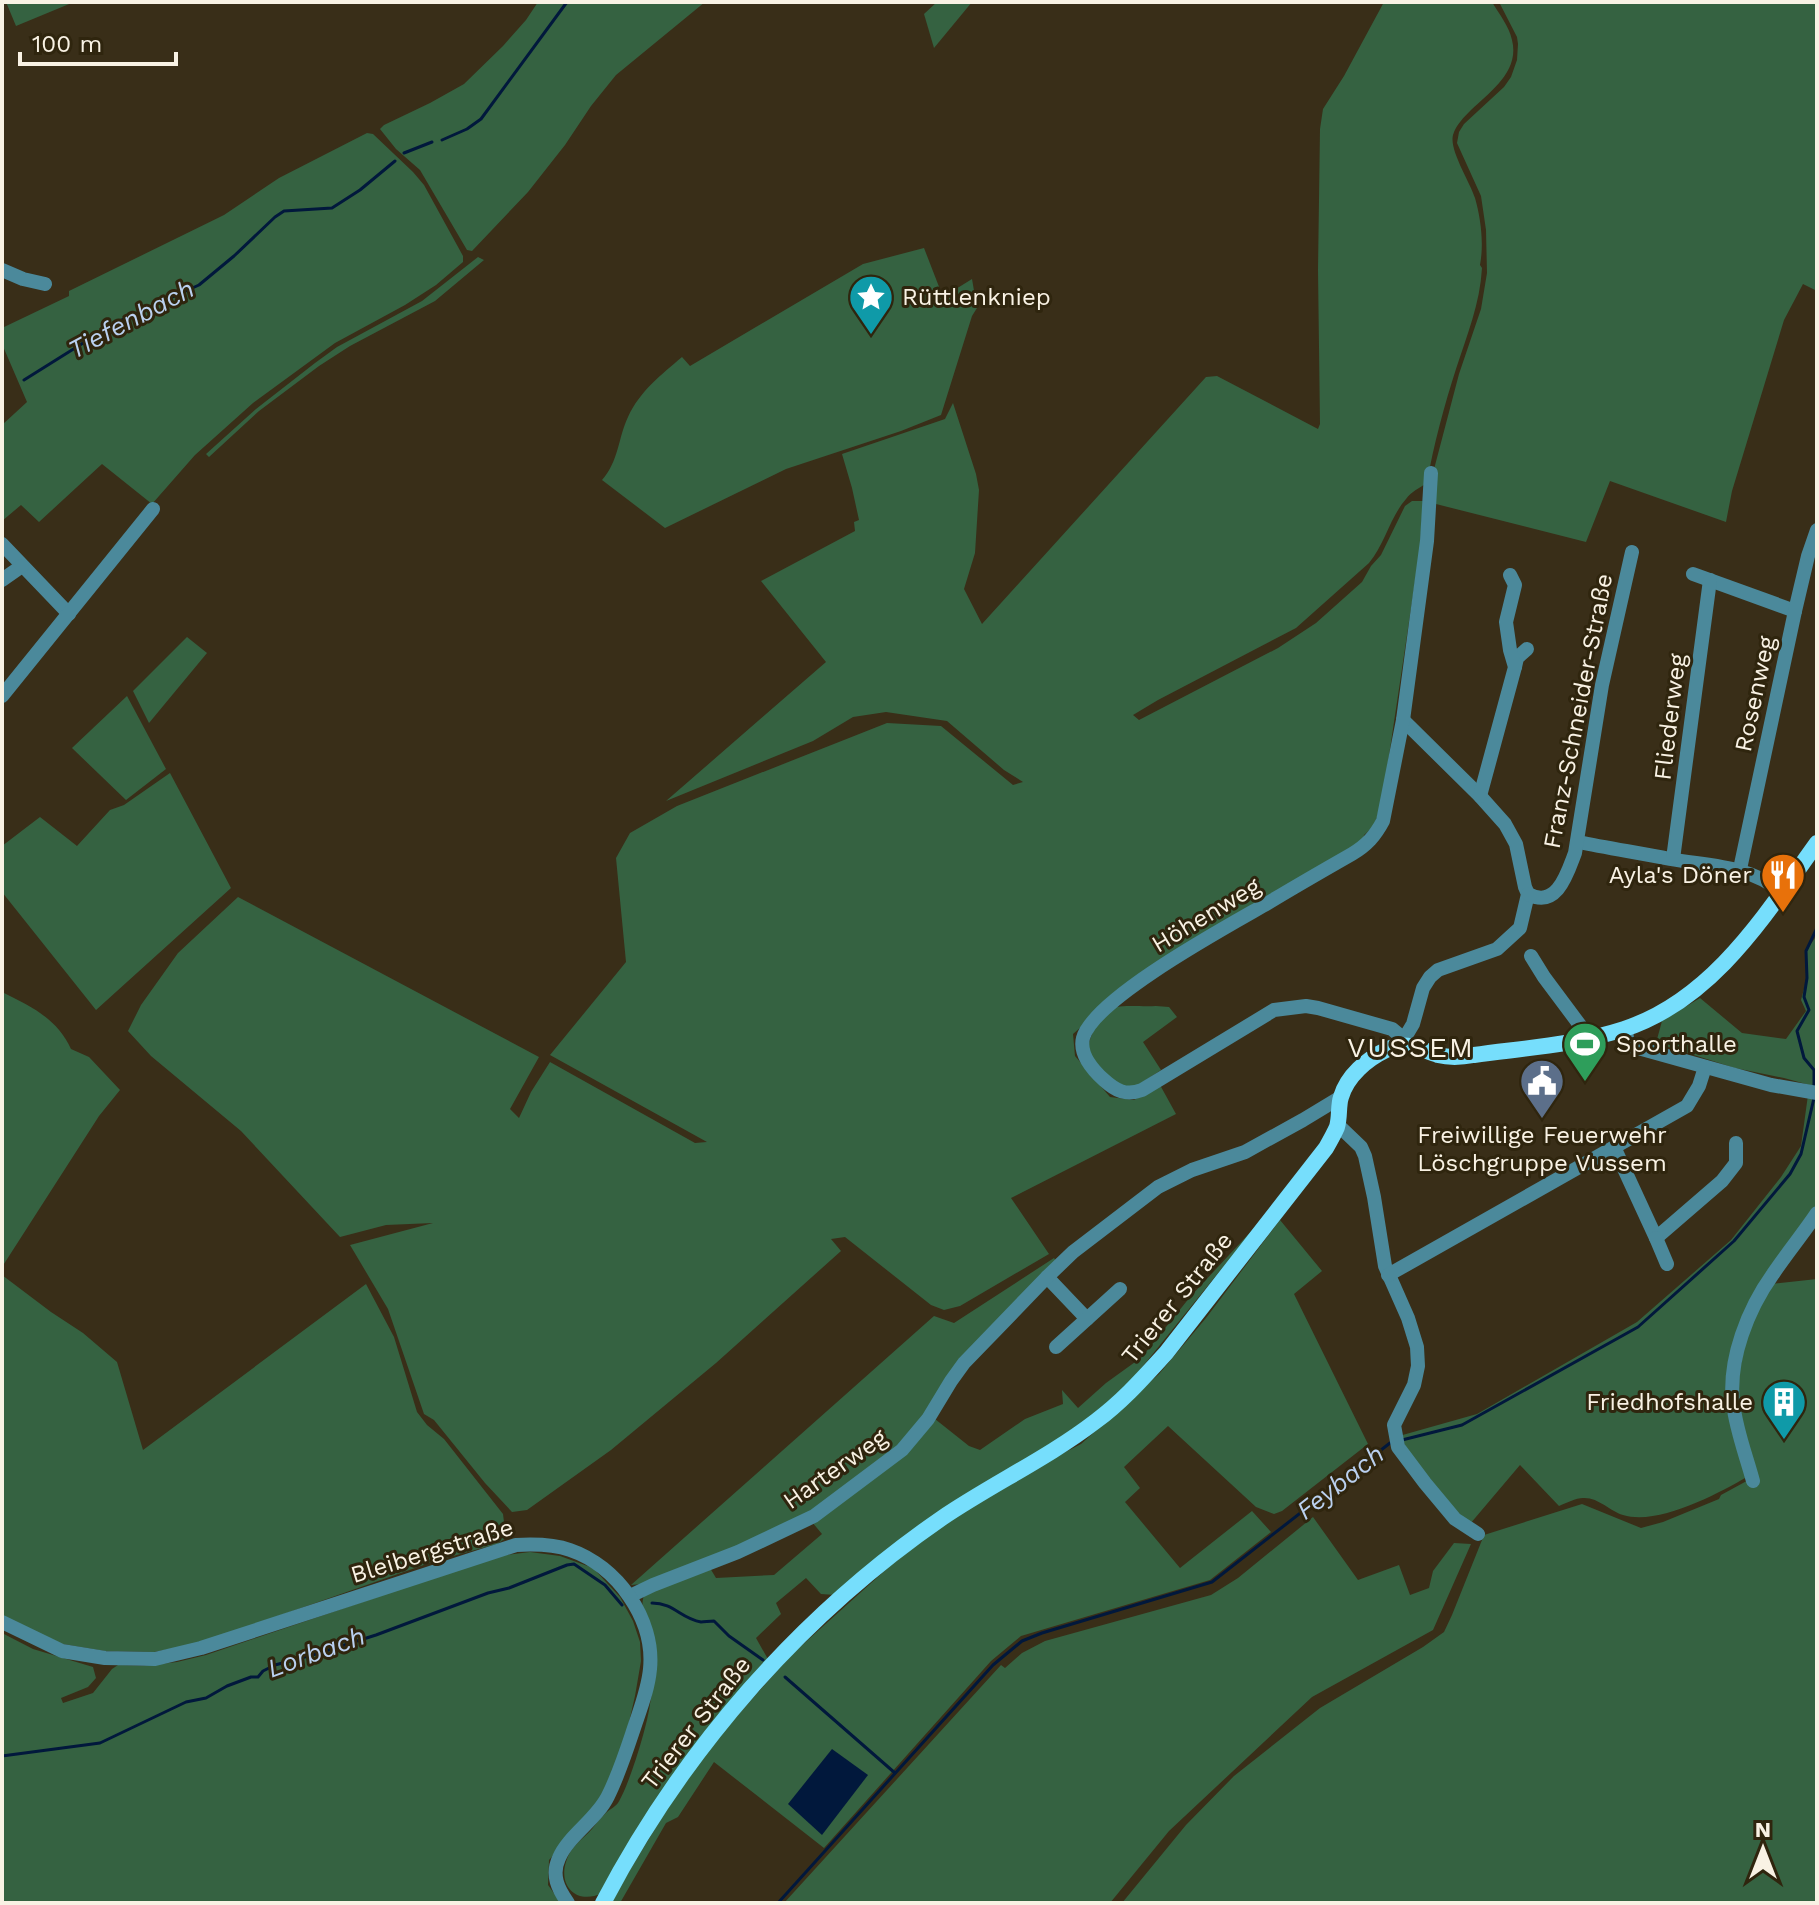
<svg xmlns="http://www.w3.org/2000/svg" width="1819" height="1905" font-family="'Work Sans',sans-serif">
<rect width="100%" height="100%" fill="#392e18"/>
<!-- green -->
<g fill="#356241">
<polygon points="6,2 74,2 16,26"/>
<polygon points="538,2 705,2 616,75 591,106 565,145 528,192 472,251 467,250 420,170 396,149 380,129 384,125 430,103 464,84 503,46 526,20"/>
<polygon points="937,2 972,2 934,48 924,14"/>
<path d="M1384 2H1492C1499 14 1509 26 1512 40 1520 71 1490 92 1471 110 1464 117 1456 125 1453 135 1449 150 1470 182 1475 198 1481 219 1484 244 1480 265L1482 268C1480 304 1467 335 1456 369 1445 403 1433 447 1427 483 1419 488 1411 492 1406 499 1390 517 1385 544 1369 563L1296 628 1158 700 1133 715 1139 720 1278 648 1316 623 1362 582 1371 566 1381 555 1405 506 1412 501H1423L1420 548 1384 789 1375 825 1364 835 1363 842 1140 976 1073 1034 1075 1056 1110 1097 1134 1100 1160 1085 1176 1114 1011 1198 1049 1254 960 1306 944 1310 931 1305 845 1237 831 1239 841 1251 716 1363 611 1450 527 1510 512 1512 485 1483 434 1420 424 1414 388 1309 350 1245 433 1223 386 1225 340 1237 241 1131 151 1056 128 1031 141 1005 178 953 238 897 539 1057 510 1109 519 1118 531 1092 550 1062 695 1143 707 1142 550 1055 626 962 616 858 630 833 677 806 887 723 941 726 1013 785 1023 782 1004 770 947 721 886 712 853 717 813 741 666 801 826 662 761 581 855 531 854 522 859 520 852 488 842 454 945 419 953 403 976 474 979 490 975 553 964 589 982 624 1206 377 1217 376 1318 429 1320 424 1318 270 1320 129 1323 109 1344 76Z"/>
<polygon points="1499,2 1817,2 1817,291 1803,284 1784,320 1732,491 1726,522 1610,481 1586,542 1436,504 1433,473 1459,374 1481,309 1487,273 1486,230 1481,196 1457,143 1459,132 1464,124 1504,87 1511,77 1517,60 1518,44 1517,37"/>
<polygon points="367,133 373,134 413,172 424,185 463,256 463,262 436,285 405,305 335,343 253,403 195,455 152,504 102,464 39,522 21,505 2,521 2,425 27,402 2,344 2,328 69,296 69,291 224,215 279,178"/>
<path d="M924 248 943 297 972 279 977 308 972 316 941 415 901 431 786 469 665 528 602 480C619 461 618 438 628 417 640 391 661 375 682 357L690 366 863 264Z"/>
<polygon points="478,257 484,260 435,301 350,346 319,366 259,411 209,457 206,454 256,409 315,363 337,347 422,301"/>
<polygon points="187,637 207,653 149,723 133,691"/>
<polygon points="127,696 166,769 126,800 72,748"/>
<polygon points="170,773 231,888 96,1010 2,892 2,846 40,817 77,846 110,810 124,805"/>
<polygon points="1815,938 1817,939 1817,1087 1784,1078 1735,1068 1656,1043 1662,1021 1700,998 1742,1033 1786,1039 1806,1011 1801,1000 1807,978 1806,951"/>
<path d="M2 992C30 1006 57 1018 71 1049L89 1057 120 1090 99 1116 2 1267Z"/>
<path d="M1156 1006 1169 1007 1177 1017 1143 1042 1161 1070 1132 1089 1116 1087 1086 1053C1091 1036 1097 1013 1117 1007 1127 1005 1145 1007 1156 1006Z"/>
<path d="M1808 1095 1817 1098V1206L1756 1293 1727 1411 1747 1477C1717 1494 1658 1526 1623 1515 1610 1511 1598 1497 1583 1498 1576 1498 1566 1503 1559 1506L1520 1465 1470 1524 1433 1489 1399 1436 1477 1414 1637 1322 1731 1240 1781 1177 1801 1146Z"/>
<polygon points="1280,1220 1322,1271 1294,1294 1368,1444 1282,1511 1274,1514 1256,1507 1168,1426 1124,1467 1140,1488 1125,1502 1180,1568 1252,1511 1271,1532 1210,1580 1021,1636 991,1661 824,1848 714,1762 678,1817 666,1823 620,1903 610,1903 664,1814 711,1746 790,1656 890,1566 947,1521 1036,1467 1081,1444 1159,1374 1206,1318"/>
<path d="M1256 1226 1118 1397 835 1595 821 1594 806 1578 776 1603 781 1614 756 1638 769 1661 602 1893C578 1905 558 1887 566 1862 570 1847 582 1840 592 1829 596 1824 599 1819 604 1815 608 1810 614 1808 618 1803 630 1783 647 1727 650 1704 653 1691 654 1674 653 1661 651 1641 638 1613 644 1595L710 1568 716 1578 774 1575 822 1534 812 1522 935 1419 969 1446 980 1450 1025 1419 1063 1404 1062 1390 1078 1408 1106 1383 1142 1357 1190 1297Z"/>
<polygon points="1054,1258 1057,1262 934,1404 901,1446 809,1514 729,1552 642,1584 631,1585 934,1316 954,1323"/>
<polygon points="2,1275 51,1312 83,1333 117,1362 143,1450 366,1284 394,1337 417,1412 427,1425 444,1439 503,1514 506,1538 497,1544 435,1561 201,1643 154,1652 105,1651 57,1643 2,1617"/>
<polygon points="1817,1279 1817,1903 1122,1903 1186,1825 1234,1776 1320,1708 1423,1647 1444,1632 1452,1615 1484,1535 1582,1504 1641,1528 1663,1522 1719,1499 1721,1495 1754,1477 1734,1399 1748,1329 1771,1284"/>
<polygon points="1313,1517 1358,1580 1399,1565 1410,1595 1429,1588 1433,1571 1454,1543 1471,1544 1433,1630 1312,1697 1169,1831 1110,1903 784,1903 1001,1665 1005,1668 1022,1653 1045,1641 1211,1595 1238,1578"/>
<polygon points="530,1552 560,1556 593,1568 620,1597 633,1621 640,1642 641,1661 635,1696 627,1731 615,1769 598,1806 549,1860 548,1885 561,1903 2,1903 2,1633 33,1649 93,1667 96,1678 88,1687 61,1698 63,1703 93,1693 112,1669 118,1665 144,1666 177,1662 206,1655 498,1556"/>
</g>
<!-- water -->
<polygon fill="#01183c" points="832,1749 868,1775 822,1835 788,1804"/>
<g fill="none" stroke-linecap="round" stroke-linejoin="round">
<!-- stream -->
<g stroke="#01183c" stroke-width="3">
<polyline points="442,140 467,129 481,119 567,2"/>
<polyline points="404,153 432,142"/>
<polyline points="24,380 115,323 199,285 234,256 275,217 284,211 332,208 360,190 395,161"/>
<polyline points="1817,893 1817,899"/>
<polyline points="1814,1086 1814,1070 1804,1058 1797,1031 1809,1010 1804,997 1807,978 1806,951 1817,928"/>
<polyline points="1402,1440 1462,1425 1638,1327 1734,1241 1790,1174 1801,1154 1814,1098"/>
<path d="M652 1603C674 1603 681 1619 701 1622 705 1622 709 1621 714 1621L729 1636 763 1660"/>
<polyline points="785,1677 895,1773"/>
<polyline points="2,1756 100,1743 186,1702 206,1698 227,1686 251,1677 258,1677 263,1671 275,1665 316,1654 376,1635 488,1593 509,1588 567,1565 574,1564 605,1585 622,1605"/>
<polyline points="778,1903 993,1665 1022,1641 1042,1633 1212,1582 1390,1443"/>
</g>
<!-- minor -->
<g stroke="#4b899b" stroke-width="14">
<polyline points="2,270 23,279 45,284"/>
<polyline points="2,544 69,614"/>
<polyline points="1693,574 1795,611"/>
<polyline points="2,580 22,566"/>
<polyline points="1515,667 1517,658 1527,649"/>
<polyline points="2,696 153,509"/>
<polyline points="1403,720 1480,796 1505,824 1516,844 1525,887 1528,894 1520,928 1497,949 1438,970 1430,977 1423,988 1413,1024 1404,1039 1404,1045"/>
<polyline points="1480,796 1515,667 1510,650 1506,622 1515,585 1510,575"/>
<path d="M1578 842C1608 848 1639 853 1670 859 1708 866 1750 865 1781 892"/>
<polyline points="1673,859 1710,580"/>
<polyline points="1740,869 1795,611 1808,556 1817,530"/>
<path d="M1528 894C1557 909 1567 874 1575 853L1602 685 1632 552"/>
<polyline points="1531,956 1544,977 1585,1032 1586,1039"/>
<polyline points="1626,1028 1627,1039 1631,1046 1771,1085 1817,1093"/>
<path d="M1404 1039 1392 1029 1318 1008 1306 1006 1274 1010 1142 1090C1126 1096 1116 1091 1104 1080 1093 1070 1079 1054 1083 1038 1094 998 1230 925 1268 903 1296 886 1324 870 1352 854 1367 845 1375 836 1383 821L1403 720 1427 541 1431 473"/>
<polyline points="1338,1125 1361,1147 1365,1156 1374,1197 1385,1266 1408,1318 1417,1347 1418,1366 1414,1385 1394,1425 1398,1447 1425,1483 1455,1519 1478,1534"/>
<polyline points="1614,1147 1656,1238 1722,1181 1736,1163 1736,1143"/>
<polyline points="1656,1238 1667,1264"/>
<polyline points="1388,1275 1687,1106 1699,1086 1705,1067"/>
<polyline points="1047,1277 1087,1319"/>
<polyline points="1056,1347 1120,1289"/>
<path d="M1753 1481C1746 1455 1736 1430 1733 1403 1728 1359 1748 1309 1773 1274 1787 1253 1803 1234 1817 1213"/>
<polyline points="630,1596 653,1585 738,1552 814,1516 902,1450 928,1419 951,1381 964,1363 1047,1277 1073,1252 1158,1187 1192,1170 1245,1152 1303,1120 1341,1097"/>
<path d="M2 1622 62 1651 105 1658 155 1659 201 1648 516 1545C534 1544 553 1544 570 1550 617 1566 655 1619 650 1669 648 1691 639 1712 632 1734 625 1755 618 1776 608 1796 597 1819 568 1836 559 1858 551 1875 558 1889 568 1903"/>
</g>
<!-- major -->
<path stroke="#76defc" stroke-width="16" d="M603 1903C683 1750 800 1616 942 1518 992 1484 1048 1458 1096 1421 1123 1401 1144 1377 1166 1353L1326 1148C1330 1141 1334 1134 1337 1127 1340 1117 1338 1106 1341 1097 1347 1076 1367 1059 1386 1050 1406 1040 1419 1049 1438 1055 1450 1058 1463 1057 1474 1055 1524 1048 1575 1045 1624 1029 1713 1000 1765 915 1817 843"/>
</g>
<!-- icons -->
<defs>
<g id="sight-pin" transform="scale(2.3)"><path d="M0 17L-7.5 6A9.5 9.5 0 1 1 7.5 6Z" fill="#0f9aa8" stroke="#2f250e"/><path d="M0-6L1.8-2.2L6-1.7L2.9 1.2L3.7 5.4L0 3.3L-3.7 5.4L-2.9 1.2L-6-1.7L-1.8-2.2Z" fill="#fff"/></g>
<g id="restaurant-pin" transform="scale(2.3)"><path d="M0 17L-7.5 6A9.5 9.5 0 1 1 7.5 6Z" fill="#e8710a" stroke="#2f250e"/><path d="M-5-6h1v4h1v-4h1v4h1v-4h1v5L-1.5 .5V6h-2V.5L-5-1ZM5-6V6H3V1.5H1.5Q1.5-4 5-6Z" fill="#fff"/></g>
<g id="stadium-pin" transform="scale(2.3)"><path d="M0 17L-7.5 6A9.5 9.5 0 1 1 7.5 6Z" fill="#2e9e5b" stroke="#2f250e"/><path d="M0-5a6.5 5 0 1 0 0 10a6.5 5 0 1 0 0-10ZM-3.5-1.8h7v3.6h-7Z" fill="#fff"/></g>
<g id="civic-pin" transform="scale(2.3)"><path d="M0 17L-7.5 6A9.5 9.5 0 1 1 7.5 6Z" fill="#5c6f8a" stroke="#2f250e"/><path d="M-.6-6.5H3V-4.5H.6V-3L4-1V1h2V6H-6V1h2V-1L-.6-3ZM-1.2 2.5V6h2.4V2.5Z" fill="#fff"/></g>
<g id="building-pin" transform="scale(2.3)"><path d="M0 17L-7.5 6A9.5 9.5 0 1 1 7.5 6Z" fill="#0f9aa8" stroke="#2f250e"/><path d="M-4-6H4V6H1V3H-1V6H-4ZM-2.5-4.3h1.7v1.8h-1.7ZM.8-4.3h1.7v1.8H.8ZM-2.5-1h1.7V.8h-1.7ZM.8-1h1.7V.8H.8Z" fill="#fff"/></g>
</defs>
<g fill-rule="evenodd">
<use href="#sight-pin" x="871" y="297"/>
<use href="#restaurant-pin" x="1783" y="875"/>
<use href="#stadium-pin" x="1585" y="1044"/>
<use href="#civic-pin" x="1542" y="1081"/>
<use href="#building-pin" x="1784" y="1402"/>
</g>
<g text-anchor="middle" stroke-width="6" stroke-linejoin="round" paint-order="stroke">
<!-- poi labels -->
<g font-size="24" fill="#f9f2e4" stroke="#2f250e" text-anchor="start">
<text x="902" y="305">Rüttlenkniep</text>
<text x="1752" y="883" text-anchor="end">Ayla's Döner</text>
<text x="1616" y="1052">Sporthalle</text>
<text x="1542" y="1143" text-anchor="middle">Freiwillige Feuerwehr<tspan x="1542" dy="28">Löschgruppe Vussem</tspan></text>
<text x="1753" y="1410" text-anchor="end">Friedhofshalle</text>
</g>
<!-- street labels -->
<g font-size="24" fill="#f9f2e4" stroke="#2f250e">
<text transform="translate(1755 694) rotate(-78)" y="8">Rosenweg</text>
<text transform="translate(1578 711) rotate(-79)" y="8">Franz-Schneider-Straße</text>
<text transform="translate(1670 717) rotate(-83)" y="8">Fliederweg</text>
<text transform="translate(1206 915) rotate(-31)" y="8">Höhenweg</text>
<text transform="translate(1177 1298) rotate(-51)" y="8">Trierer Straße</text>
<text transform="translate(835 1469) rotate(-35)" y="8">Harterweg</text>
<text transform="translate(432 1551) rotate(-17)" y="8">Bleibergstraße</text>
<text transform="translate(696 1723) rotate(-52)" y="8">Trierer Straße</text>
</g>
<!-- water labels -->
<g font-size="26" font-style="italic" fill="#bad0ef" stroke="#2f250e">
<text transform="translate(131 319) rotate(-28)" y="9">Tiefenbach</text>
<text transform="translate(1340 1482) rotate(-38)" y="9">Feybach</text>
<text transform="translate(316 1652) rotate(-20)" y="9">Lorbach</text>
</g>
<!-- quarter labels -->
<g font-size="28" letter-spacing="2" fill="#f9f2e4" stroke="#2f250e">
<text x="1411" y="1057">VUSSEM</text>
</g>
</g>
<!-- border -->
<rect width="1819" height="1905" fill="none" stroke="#f9f2e4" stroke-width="8"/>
<!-- north arrow -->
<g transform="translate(1763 1849)" stroke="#2f250e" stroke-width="6" paint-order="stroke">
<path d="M0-6L14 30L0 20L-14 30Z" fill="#f9f2e4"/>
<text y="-12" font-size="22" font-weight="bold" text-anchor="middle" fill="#f9f2e4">N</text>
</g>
<!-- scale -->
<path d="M20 52v12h156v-12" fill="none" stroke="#f9f2e4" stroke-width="4"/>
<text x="32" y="52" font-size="24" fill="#f9f2e4" stroke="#2f250e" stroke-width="6" paint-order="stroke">100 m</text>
</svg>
